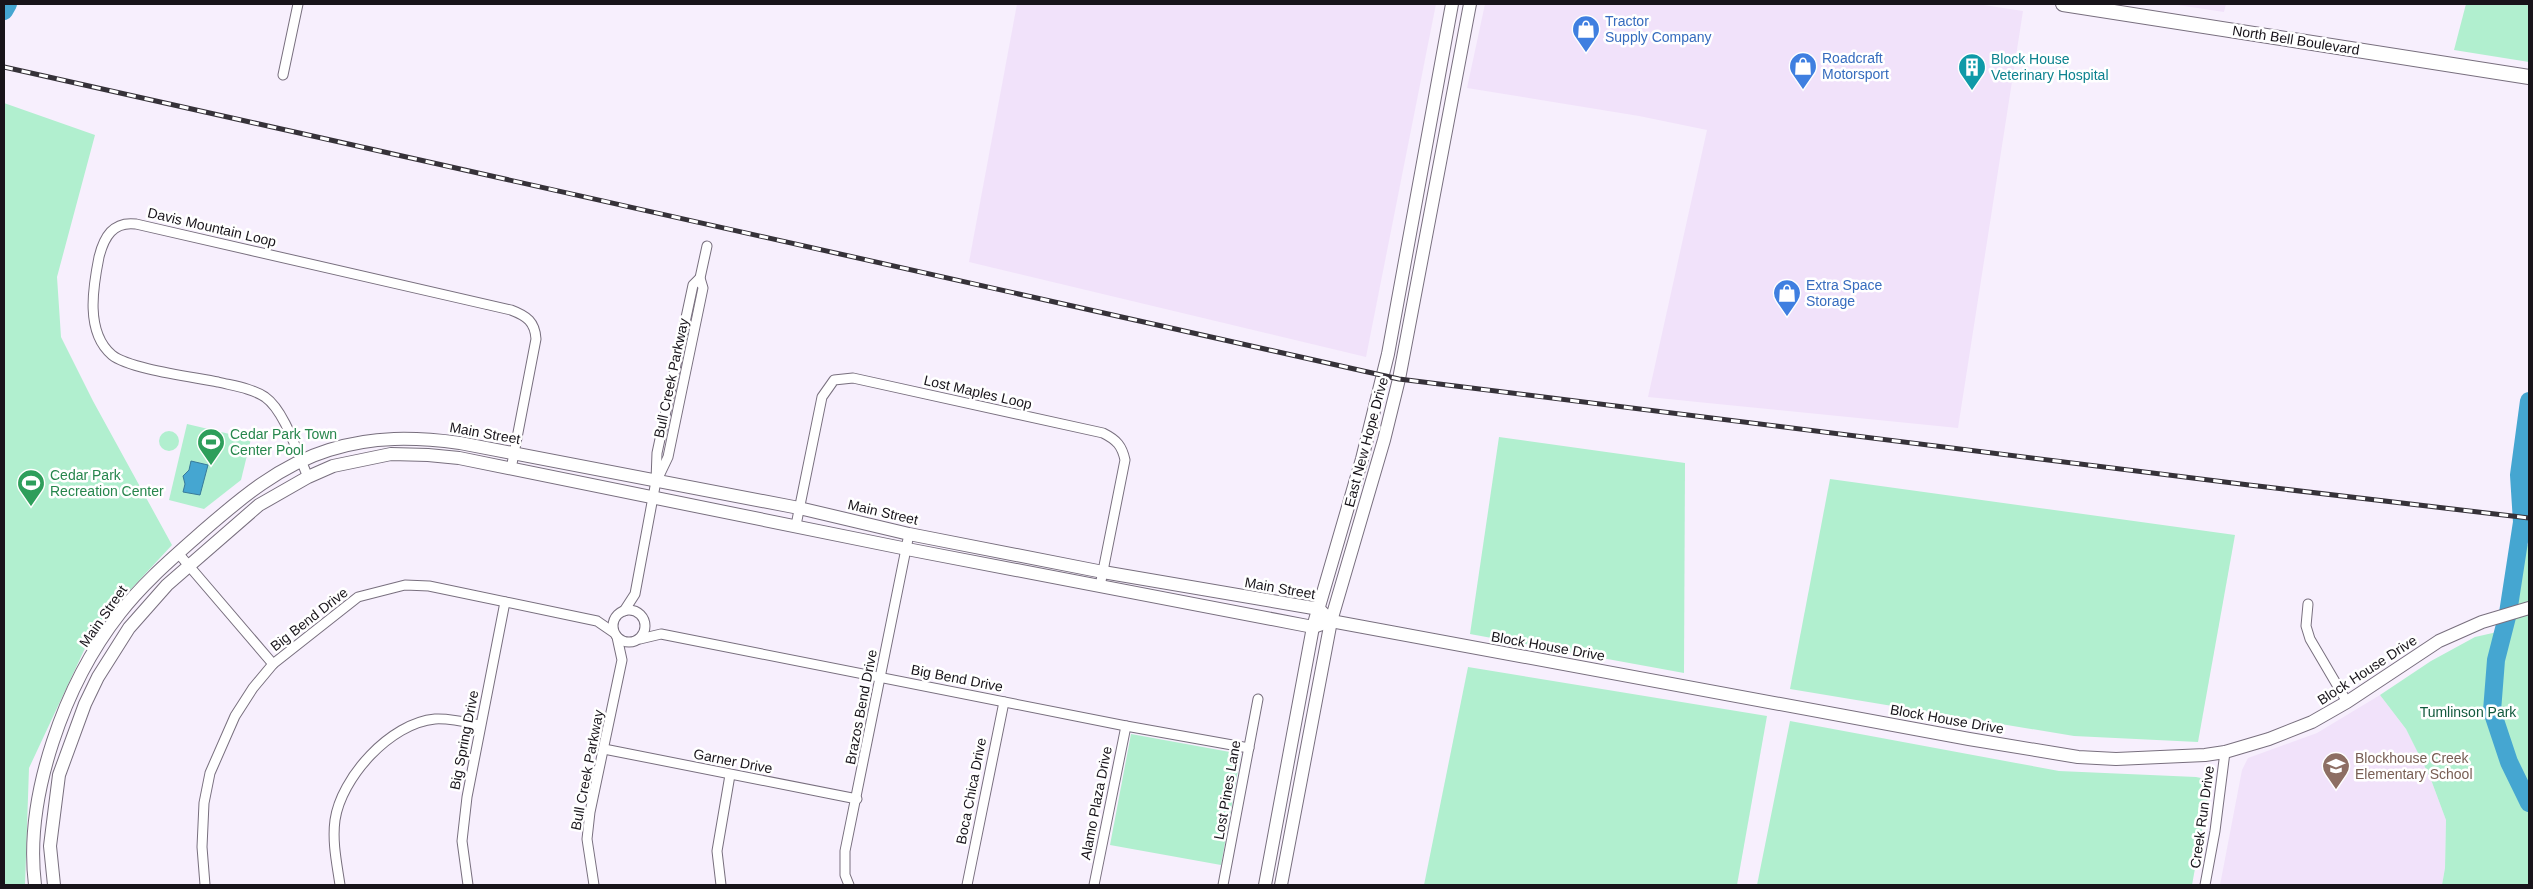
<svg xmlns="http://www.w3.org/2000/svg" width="2533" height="889" font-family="Helvetica,sans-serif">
<rect width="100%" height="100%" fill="#f7effd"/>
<!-- built -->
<g fill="#f1e2fa">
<polygon points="1017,4 1436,4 1366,357 969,262"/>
<polygon points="1485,4 1977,4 2023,11 1958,428 1648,397 1707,130 1639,116 1467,88"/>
<polygon points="2171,4 2226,4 2224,12"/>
<polygon points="2380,695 2406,729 2430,777 2446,820 2445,868 2442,885 2220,885 2242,770 2248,758 2317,733"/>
</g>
<!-- green -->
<g fill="#b1efcf">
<polygon points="2466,4 2529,4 2529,62 2454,50"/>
<polygon points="4,103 95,135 57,277 61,337 93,401 172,545 94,629 29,768 25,885 4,885"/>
<polygon points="187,424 251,439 241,480 204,509 169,500"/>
<circle cx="169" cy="441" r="10"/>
<polygon points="1499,437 1685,463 1684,673 1470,634"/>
<polygon points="1830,479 2235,535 2198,742 2074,736 1790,689"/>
<polygon points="2517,543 2529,545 2529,885 2442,885 2445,868 2446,820 2430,777 2406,729 2380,695 2431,661 2475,637 2506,630"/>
<polygon points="1468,667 1767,716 1737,885 1424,885"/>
<polygon points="1790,721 2059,771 2196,777 2211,780 2192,885 1757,885"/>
<polygon points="1131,734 1241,754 1221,865 1110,845"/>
</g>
<!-- water -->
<polygon fill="#45a6d1" stroke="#387a9a" points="191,461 208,465 200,495 183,492 185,484 183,476 189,470"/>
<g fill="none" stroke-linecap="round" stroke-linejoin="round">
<!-- river -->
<g stroke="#45a6d1" stroke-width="18">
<polyline points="4,11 8,4"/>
<polyline points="2529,401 2519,475 2522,522 2508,613 2496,660 2492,711 2509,762 2529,803"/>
</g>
<!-- street casing -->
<g stroke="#786f7e" stroke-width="11">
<g id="street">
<polyline points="283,75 298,4"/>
<path d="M308 477C298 455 285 411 265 397 251 388 234 386 218 382 194 377 129 369 112 355 85 332 93 287 99 257 104 237 113 221 136 224L511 310C527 316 535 322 536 339L511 469"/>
<polyline points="658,478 668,457 703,288 700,278 707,246"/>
<path d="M796 525 822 397 834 380 853 378 1103 433C1117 440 1122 446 1125 460L1100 586"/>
<polyline points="178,553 273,664"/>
<polyline points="2308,604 2306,626 2310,639 2347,702"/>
<circle cx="629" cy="626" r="16"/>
<polyline points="624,611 635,594 656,481 657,453 693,285 700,278"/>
<polyline points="640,639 661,634 1126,726 1249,748"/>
<polyline points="604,749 857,799"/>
<polyline points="205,885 202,847 204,803 210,773 235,716 253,688 273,664 358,597 405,585 429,586 597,621 613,632"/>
<path d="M340 885C337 864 332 842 335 820 341 778 390 723 435 719 449 718 466 722 480 725"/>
<polyline points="468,885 462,841 467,797 505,602"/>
<polyline points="594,885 587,839 590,812 622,660 617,637"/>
<polyline points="721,885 717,851 730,775"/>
<polyline points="849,885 845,875 845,851 909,534"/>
<polyline points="967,885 1004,702"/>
<polyline points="1094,885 1126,726"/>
<polyline points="1223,885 1258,699"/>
<polyline points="2205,885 2215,831 2225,752"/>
</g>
</g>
<!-- secondary casing -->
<g stroke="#786f7e" stroke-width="14">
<g id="secondary">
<path d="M35 885C24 796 65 683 120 613 144 582 174 557 203 531 241 498 280 465 329 450 373 436 415 437 460 443L799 508 909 534 1103 572 1319 609 1331 621"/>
<polyline points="54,885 50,846 59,775 85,704 98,677 129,628 167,585 259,505 308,477 333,466 391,454 428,455 459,458 907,549 1313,627 1331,621 1969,739 2078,757 2116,759 2205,755 2225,752 2269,739 2312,722 2347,702 2439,641 2482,622 2529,608"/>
<polyline points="1265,885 1313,627 1362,459 1388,354 1452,4"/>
<polyline points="1281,885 1331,621 1384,440 1399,379 1470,4"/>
</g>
</g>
<!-- primary casing -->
<g stroke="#786f7e" stroke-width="16">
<polyline id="primary" points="2063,4 2529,77"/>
</g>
<!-- street -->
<use href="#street" stroke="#fff" stroke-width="9"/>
<!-- secondary -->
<use href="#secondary" stroke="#fff" stroke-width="12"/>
<!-- primary -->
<use href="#primary" stroke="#fff" stroke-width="14"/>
<!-- rail casing -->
<g stroke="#363239" stroke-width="5">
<polyline id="rail" points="4,67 1399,379 2249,485 2529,518"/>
</g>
<!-- rail -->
<use href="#rail" stroke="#fff" stroke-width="3" stroke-dasharray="9" stroke-linecap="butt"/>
</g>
<!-- icons -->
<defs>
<g id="shop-pin" transform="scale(1.4375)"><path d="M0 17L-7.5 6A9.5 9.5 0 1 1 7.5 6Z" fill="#3f7fe0" stroke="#fff"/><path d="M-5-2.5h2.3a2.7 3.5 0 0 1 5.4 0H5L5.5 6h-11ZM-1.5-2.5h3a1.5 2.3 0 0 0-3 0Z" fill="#fff"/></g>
<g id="building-pin" transform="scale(1.4375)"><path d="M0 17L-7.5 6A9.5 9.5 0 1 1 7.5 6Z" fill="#0f9aa8" stroke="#fff"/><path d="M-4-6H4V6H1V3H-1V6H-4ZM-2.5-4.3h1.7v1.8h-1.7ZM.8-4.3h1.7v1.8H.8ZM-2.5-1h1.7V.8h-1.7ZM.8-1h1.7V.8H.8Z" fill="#fff"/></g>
<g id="stadium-pin" transform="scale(1.4375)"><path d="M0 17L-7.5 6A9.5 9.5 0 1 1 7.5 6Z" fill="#2e9e5b" stroke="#fff"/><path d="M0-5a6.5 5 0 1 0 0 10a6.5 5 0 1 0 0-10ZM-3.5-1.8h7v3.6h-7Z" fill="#fff"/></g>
<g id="school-pin" transform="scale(1.4375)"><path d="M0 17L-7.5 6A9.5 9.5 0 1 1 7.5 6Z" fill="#8d6e63" stroke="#fff"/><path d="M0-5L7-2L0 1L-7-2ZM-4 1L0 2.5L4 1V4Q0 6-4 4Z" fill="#fff"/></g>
</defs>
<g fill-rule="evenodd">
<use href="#shop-pin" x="1586" y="29"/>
<use href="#shop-pin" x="1803" y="66"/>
<use href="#building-pin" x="1972" y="67"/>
<use href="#shop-pin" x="1787" y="293"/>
<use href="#stadium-pin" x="211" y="442"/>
<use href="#stadium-pin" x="31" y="483"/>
<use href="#school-pin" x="2336" y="766"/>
</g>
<g text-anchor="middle" stroke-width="5" stroke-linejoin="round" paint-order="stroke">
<!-- shop labels -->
<g font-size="14" fill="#366cbe" stroke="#fff" text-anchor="start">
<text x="1605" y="26">Tractor<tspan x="1605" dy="16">Supply Company</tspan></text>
<text x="1822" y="63">Roadcraft<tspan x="1822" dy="16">Motorsport</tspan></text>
<text x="1806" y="290">Extra Space<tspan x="1806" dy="16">Storage</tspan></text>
</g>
<!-- street labels -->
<g font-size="14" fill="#18141a" stroke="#fff">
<text transform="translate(2296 40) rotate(9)" y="5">North Bell Boulevard</text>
<text transform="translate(212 227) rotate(13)" y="5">Davis Mountain Loop</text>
<text transform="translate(671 378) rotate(-78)" y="5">Bull Creek Parkway</text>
<text transform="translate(978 392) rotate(13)" y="5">Lost Maples Loop</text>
<text transform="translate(485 433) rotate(10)" y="5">Main Street</text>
<text transform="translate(1366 442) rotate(-75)" y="5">East New Hope Drive</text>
<text transform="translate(883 512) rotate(13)" y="5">Main Street</text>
<text transform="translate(1280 588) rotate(10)" y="5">Main Street</text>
<text transform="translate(103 616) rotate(-55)" y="5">Main Street</text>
<text transform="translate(309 619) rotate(-38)" y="5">Big Bend Drive</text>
<text transform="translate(1548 646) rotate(10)" y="5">Block House Drive</text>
<text transform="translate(2367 670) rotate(-33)" y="5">Block House Drive</text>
<text transform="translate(957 678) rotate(11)" y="5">Big Bend Drive</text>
<text transform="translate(861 707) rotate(-79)" y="5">Brazos Bend Drive</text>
<text transform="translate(1947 719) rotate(10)" y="5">Block House Drive</text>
<text transform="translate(464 740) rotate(-79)" y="5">Big Spring Drive</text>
<text transform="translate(733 761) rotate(11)" y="5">Garner Drive</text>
<text transform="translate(587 770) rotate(-79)" y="5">Bull Creek Parkway</text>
<text transform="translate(1227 790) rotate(-80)" y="5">Lost Pines Lane</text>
<text transform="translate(971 791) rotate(-79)" y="5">Boca Chica Drive</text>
<text transform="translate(1096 803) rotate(-79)" y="5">Alamo Plaza Drive</text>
<text transform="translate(2202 817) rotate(-82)" y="5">Creek Run Drive</text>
</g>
<!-- culture labels -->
<g font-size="14" fill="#0d838f" stroke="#fff" text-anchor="start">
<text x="1991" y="64">Block House<tspan x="1991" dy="16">Veterinary Hospital</tspan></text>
</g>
<!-- leisure labels -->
<g font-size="14" fill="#27864d" stroke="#fff" text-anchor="start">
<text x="230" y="439">Cedar Park Town<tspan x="230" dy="16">Center Pool</tspan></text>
<text x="50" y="480">Cedar Park<tspan x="50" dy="16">Recreation Center</tspan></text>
</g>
<!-- park labels -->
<g font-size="14" fill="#125a3e" stroke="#fff">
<text x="2468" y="717">Tumlinson Park</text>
</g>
<!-- education labels -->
<g font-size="14" fill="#785e54" stroke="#fff" text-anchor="start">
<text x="2355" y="763">Blockhouse Creek<tspan x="2355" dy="16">Elementary School</tspan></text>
</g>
</g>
<!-- border -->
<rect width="2533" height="889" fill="none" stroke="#18141a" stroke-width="10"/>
</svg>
